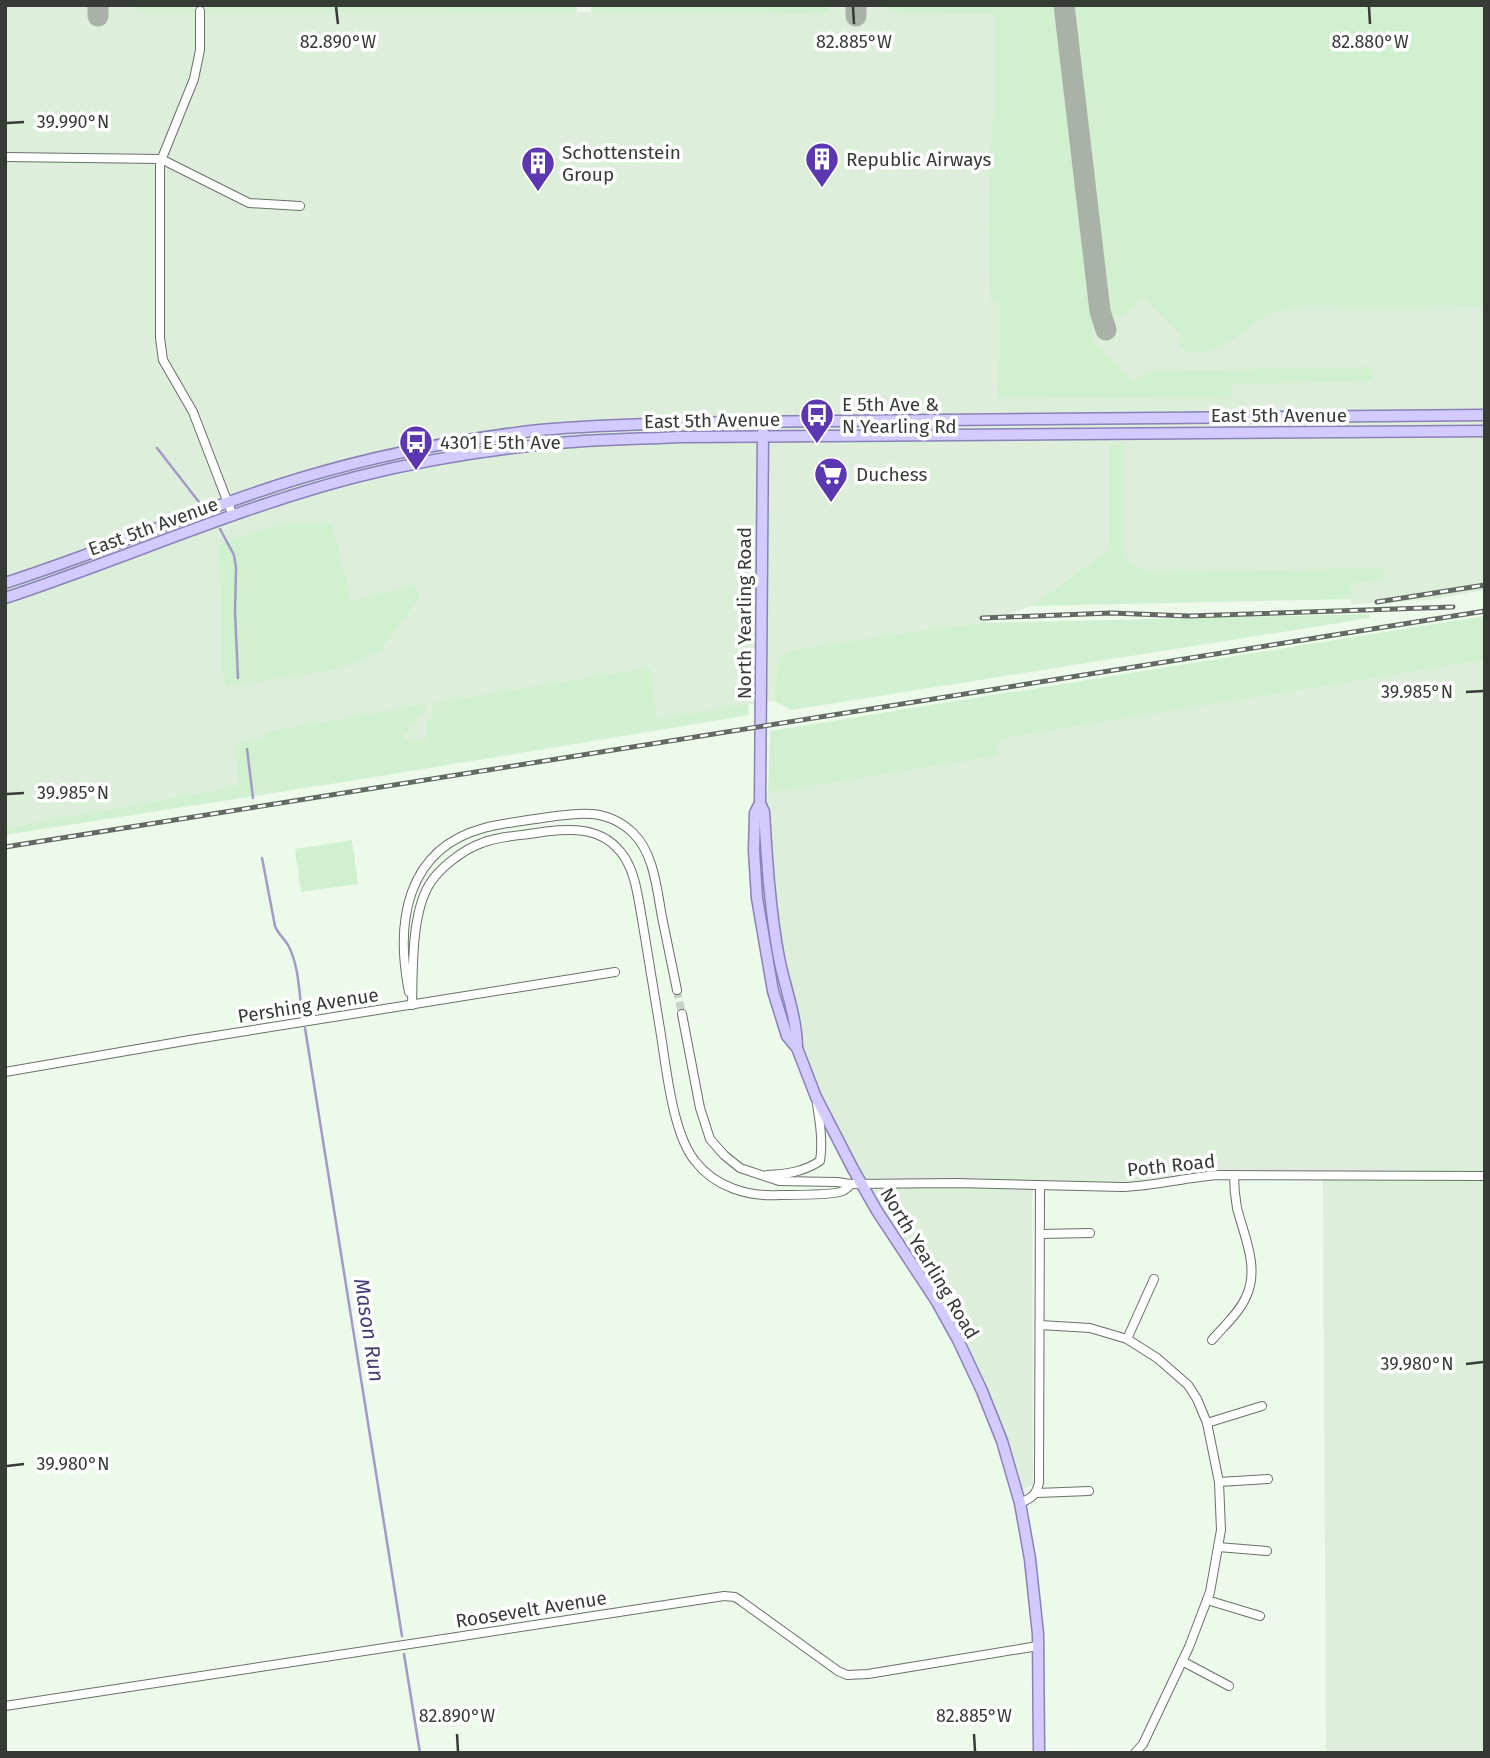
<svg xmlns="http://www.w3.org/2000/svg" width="1490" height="1758" font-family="'Fira Sans',sans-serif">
  <rect width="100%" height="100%" fill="#ecf9eb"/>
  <g fill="#ddeedb">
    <path d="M5 5H140V11L775 13V5H1485V590L1429 600 1351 604V584L1386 580 1384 569 1152 572 1132 565 1124 556V444H1111L1109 550 1031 606 984 623 938 628 791 650 778 659 774 701 657 719 651 667 432 703V721L427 722 426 741 405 740 404 734 266 732 268 738 239 786 5 828Z"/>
    <path d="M1485 660V1753H1326L1323 1174 1226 1173 1155 1183 1032 1186 1033 1485 1017 1491 969 1361 851 1167 804 1055 772 965 763 897 760 794 998 756V739Z"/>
  </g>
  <g fill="#d1f0cf">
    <path d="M577 5V13L139 11V9L127 6Z"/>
    <path d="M591 5H828L829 13 781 14 775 17V13H591Z"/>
    <path d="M884 5H1055L1094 343 1134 382 1143 374 1154 371 1371 367 1372 381 1232 384 1231 399 998 397 1001 303 991 302 989 228 992 117H994V14L898 13 896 11 884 8Z"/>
    <path d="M1073 5H1485V306C1440 307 1396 307 1351 307 1328 307 1299 304 1277 312 1254 319 1242 335 1223 346 1211 352 1187 357 1179 345L1181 336 1143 297 1121 317 1111 314Z"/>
    <path d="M1124 443V555L1132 565 1152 572 1384 568 1386 580 1351 584V599L1031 606 1109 550 1110 444Z"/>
    <path d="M286 523H332L350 597 356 600 414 586 420 597 380 651 342 668 226 687 222 670 221 588 218 547 225 541Z"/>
    <path d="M1369 614 1370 618 791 710 774 701 778 659 791 650 938 628 984 623Z"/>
    <path d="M1485 616V660L999 739 998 756 768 793 770 731Z"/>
    <path d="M651 667 657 719 748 704 749 715 363 779 5 835V828L239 786 236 743 267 738 266 732 426 704 424 712 419 716V722L409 723V733L404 734 405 740 426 741 427 721H432V703Z"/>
    <path d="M352 840 358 884 301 892 295 849Z"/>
  </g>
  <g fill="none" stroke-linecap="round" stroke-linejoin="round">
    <g stroke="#a19bc6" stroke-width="2.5">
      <path d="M157 448 199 502"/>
      <path d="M220 529 234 555 236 568 235 612 238 678"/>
      <path d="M247 749 253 798"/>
      <path d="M262 858 275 926C278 934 284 938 288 945 299 965 299 992 302 1014"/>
      <path d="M305 1028 402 1636"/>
      <path d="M404 1654 420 1753"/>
    </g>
    <g stroke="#a8b2a7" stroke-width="21">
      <path d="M856 5V16"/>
      <path d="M1064 5 1100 311 1106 330"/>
      <path d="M98 16V5"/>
    </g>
    <path stroke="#c8d3c7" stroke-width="8" stroke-dasharray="8 4" stroke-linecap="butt" d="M677 990 682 1014"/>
    <g stroke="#687267" stroke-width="10">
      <g id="minor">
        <path d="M200 11V50L194 79 160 163V338L163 360 193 412 233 516"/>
        <path d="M5 157 161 159 249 203 300 206"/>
        <path d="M409 992C395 922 406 849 484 828 503 823 523 821 542 818 576 813 606 807 633 833 654 853 657 890 662 917 667 941 672 966 677 990"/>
        <path d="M412 1005C413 971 411 915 429 885 439 868 464 849 482 843 496 837 514 836 529 834 564 829 602 822 625 858 636 876 638 898 642 919 648 955 654 992 660 1029 666 1065 672 1133 695 1161 715 1187 748 1197 780 1195 791 1195 836 1195 843 1191 846 1189 849 1187 851 1184"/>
        <path d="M682 1014 700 1108 710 1139 724 1155 740 1168 779 1181 837 1182 851 1184 955 1183 1123 1187C1155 1186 1187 1177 1219 1175L1485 1176"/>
        <path d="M5 1072 190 1040 615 972"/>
        <path d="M767 1175C787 1174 803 1172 820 1161 823 1142 820 1123 817 1104"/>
        <path d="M1040 1234 1090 1233"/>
        <path d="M1040 1325 1090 1328 1127 1339 1157 1358 1188 1385 1197 1399 1207 1423 1219 1482 1221 1530 1210 1592 1189 1647 1143 1744 1135 1753"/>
        <path d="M1127 1339 1154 1279"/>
        <path d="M1212 1340C1224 1326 1239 1313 1246 1297 1260 1268 1244 1236 1237 1208 1235 1197 1234 1186 1234 1175"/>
        <path d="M1207 1423 1262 1406"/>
        <path d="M1219 1482 1268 1479"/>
        <path d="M1037 1493 1089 1491"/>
        <path d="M1020 1503C1032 1498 1036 1495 1039 1483L1040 1186"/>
        <path d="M1218 1547 1267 1551"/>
        <path d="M1207 1600 1260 1616"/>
        <path d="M1182 1661 1229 1686"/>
        <path d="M5 1706 724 1596 735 1597 741 1601 838 1671 847 1675 868 1674 1038 1646"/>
      </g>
    </g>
    <g stroke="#8981b9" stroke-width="13">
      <g id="major">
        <path d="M763 432 760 803 764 812C767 861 770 910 779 958 785 988 797 1018 797 1048"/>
        <path d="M5 583C105 551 201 508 301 478 378 455 460 439 540 430 602 424 664 424 726 422L1485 415"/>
        <path d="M5 598C123 559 236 508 356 477 423 460 492 449 560 443 601 439 642 439 682 437L1485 431"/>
        <path d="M760 803 755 813 754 851 757 898 773 991 787 1036 797 1048 816 1097 853 1169 877 1211 937 1302 958 1340 982 1391 1002 1441 1020 1503 1030 1559 1038 1634 1039 1753"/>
      </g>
    </g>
    <use href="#minor" stroke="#fff" stroke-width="8"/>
    <use href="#major" stroke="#d3caff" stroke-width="10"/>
    <g stroke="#636a63" stroke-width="5">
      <g id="rail">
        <path d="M1377 602 1485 585"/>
        <path d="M982 618 1111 613 1189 616 1453 607"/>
        <path d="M5 847 1485 611"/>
      </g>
    </g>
    <use href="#rail" stroke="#fff" stroke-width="2.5" stroke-dasharray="8" stroke-linecap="butt"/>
  </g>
  <path fill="none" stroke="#363b36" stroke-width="2.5" d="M336 7 338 24M853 7 854 24M1369 7 1370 24M7 123 24 122M1466 692 1483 691M7 794 24 793M1466 1364 1483 1362M7 1466 24 1464M457 1734 458 1751M974 1734 975 1751"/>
  <defs>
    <g id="building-pin" transform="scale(1.75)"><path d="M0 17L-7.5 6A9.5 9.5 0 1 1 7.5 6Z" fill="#5b38b1" stroke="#fff"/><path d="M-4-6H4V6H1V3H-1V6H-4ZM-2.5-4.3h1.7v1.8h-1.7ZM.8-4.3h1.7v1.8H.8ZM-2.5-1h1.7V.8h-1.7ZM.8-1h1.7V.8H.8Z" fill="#fff"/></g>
    <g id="bus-pin" transform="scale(1.75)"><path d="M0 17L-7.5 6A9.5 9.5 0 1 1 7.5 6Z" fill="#5b38b1" stroke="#fff"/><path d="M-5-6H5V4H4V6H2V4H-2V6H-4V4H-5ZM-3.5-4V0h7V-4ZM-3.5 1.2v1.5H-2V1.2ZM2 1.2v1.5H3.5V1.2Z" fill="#fff"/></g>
    <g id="supermarket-pin" transform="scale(1.75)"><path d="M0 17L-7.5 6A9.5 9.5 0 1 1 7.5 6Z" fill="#5b38b1" stroke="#fff"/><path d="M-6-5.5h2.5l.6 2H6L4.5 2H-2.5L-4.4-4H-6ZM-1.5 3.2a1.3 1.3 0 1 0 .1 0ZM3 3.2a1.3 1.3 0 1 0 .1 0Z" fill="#fff"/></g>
  </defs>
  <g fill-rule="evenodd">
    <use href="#building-pin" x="822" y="159"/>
    <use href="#building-pin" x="538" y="163"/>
    <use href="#bus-pin" x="817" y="415"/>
    <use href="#bus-pin" x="416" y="442"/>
    <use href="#supermarket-pin" x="831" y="474"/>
  </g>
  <g text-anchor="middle" stroke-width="7" stroke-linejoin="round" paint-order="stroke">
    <g font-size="19" fill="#363b36" stroke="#fff" text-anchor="start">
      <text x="562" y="159">Schottenstein<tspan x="562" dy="22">Group</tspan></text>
      <text x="846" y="166">Republic Airways</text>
      <text x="842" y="411">E 5th Ave &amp;<tspan x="842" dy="22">N Yearling Rd</tspan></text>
      <text x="440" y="449">4301 E 5th Ave</text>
      <text x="856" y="481">Duchess</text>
    </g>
    <g font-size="19" fill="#363b36" stroke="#fff">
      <text x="1279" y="422">East 5th Avenue</text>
      <text transform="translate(712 420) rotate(-1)" y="7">East 5th Avenue</text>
      <text transform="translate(153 526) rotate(-20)" y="7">East 5th Avenue</text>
      <text transform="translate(744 613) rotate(-90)" y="7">North Yearling Road</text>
      <text transform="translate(308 1005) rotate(-9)" y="7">Pershing Avenue</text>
      <text transform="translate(1171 1165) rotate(-6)" y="7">Poth Road</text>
      <text transform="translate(930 1263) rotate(59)" y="7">North Yearling Road</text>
      <text transform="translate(531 1609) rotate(-9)" y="7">Roosevelt Avenue</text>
    </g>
    <g font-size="21" font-style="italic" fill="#473c74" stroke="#fff">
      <text transform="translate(369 1330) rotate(81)" y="7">Mason Run</text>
    </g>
  </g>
  <g font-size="18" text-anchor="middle" fill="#363b36" stroke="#fff" stroke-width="7" stroke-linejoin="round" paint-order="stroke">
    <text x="338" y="48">82.890°W</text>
    <text x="854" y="48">82.885°W</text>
    <text x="1370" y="48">82.880°W</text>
    <text x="73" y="128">39.990°N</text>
    <text x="1417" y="698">39.985°N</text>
    <text x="73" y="799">39.985°N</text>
    <text x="1417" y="1370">39.980°N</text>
    <text x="73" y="1470">39.980°N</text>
    <text x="457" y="1722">82.890°W</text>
    <text x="974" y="1722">82.885°W</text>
  </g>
  <rect width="1490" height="1758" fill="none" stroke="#363b36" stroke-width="14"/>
</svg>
